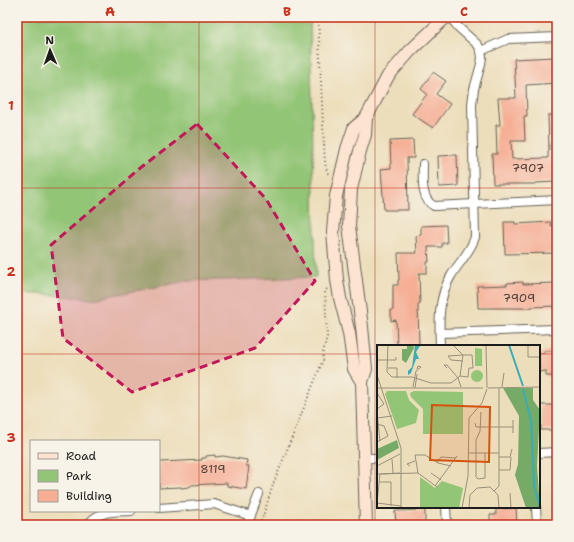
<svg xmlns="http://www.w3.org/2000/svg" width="574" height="542" font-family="'Shantell Sans',sans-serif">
  <rect width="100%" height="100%" fill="#f7f3e8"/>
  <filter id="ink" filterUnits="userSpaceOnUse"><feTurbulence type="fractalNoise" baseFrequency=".025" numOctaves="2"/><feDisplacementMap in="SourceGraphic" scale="8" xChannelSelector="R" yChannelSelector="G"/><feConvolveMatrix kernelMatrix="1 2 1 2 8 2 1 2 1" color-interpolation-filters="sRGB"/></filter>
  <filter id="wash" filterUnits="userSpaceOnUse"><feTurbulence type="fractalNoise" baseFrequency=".012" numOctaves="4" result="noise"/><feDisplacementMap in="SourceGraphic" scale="16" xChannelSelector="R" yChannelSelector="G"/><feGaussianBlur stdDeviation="0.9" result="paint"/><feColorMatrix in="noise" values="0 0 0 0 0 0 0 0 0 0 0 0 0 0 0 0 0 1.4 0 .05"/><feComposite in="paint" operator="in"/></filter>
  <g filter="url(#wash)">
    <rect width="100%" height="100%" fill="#eddebb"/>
    <path fill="#93c576" stroke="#587049" d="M17 17H310L316 277 187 281 92 299 43 294H17Z"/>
    <g id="blocks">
      <g fill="#f6af95">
        <path d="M554 57V60H557V83L526 85 527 116H524L525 141H511L512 159 548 158V152L549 151 548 115H557V182L535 183V184H493L492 154H497L496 125H500L498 98H516L514 59Z"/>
        <path d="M433 72 446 81 436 94 450 104 433 128 412 114 427 94 421 89Z"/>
        <path d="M413 140 414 158H407L408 210H384L381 169 391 168 390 141Z"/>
        <path d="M457 155 458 186 439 187 438 156Z"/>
        <path d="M504 222H515V224L551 222V226H557V253L505 254Z"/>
        <path d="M446 225 447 243H442V247H428L429 262H427V273H419L420 304H418L419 346H397L396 320 391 321V310H393V285H398V280H399L398 253H417L416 236 421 235V226Z"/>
        <path d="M523 282V284L557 283V306L531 307V308H478L477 286 507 285V283Z"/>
        <path d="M544 351H557V376H546V371L539 372V353H544Z"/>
        <path d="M540 405H557V430H541Z"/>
        <path d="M215 455V457L223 456 247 460 246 466H249L246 489 227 486V483L192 485 189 487 181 488V487L159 488V463L161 462 202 460V458H206V456Z"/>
        <path d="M516 508 517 525H490V515H496V509Z"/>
        <path d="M425 510V525H396L395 511Z"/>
      </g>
    </g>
  </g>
  <g filter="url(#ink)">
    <use href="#blocks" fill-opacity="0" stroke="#656054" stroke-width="1"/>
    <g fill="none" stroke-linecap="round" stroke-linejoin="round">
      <g stroke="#656054" stroke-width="10">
        <g id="minor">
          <path d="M481 51 508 39 557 37"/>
          <path d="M423 164C423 177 420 199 434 206L557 200"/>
          <path d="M440 333 557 329"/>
          <path d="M440 346C439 323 438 297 451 276 459 262 470 253 475 237L472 104 474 89 481 64 482 57 481 51 478 45 458 27 450 17"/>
          <path d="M539 453 557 452"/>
          <path d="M365 458H378"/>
          <path d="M446 507 447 525"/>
          <path d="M536 507 537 525"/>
          <path d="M159 508 214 504 251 516"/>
          <path d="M88 525C97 510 116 512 131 511"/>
          <path d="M247 525 259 494"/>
        </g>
      </g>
      <g stroke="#656054" stroke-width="14">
        <g id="secondary">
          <path d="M362 382 354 369 349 333 340 298 337 280 333 232 336 196 347 149 354 128 366 118"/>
          <path d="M366 525 362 382 366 369 362 327 349 226 351 189 360 151 365 135 366 118 388 76 410 51 446 17"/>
        </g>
      </g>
      <g stroke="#656054" stroke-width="2" stroke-dasharray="1 3" stroke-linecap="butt">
        <path d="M318 17 324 146C325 155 324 167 329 175"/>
        <path d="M260 525 273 485 323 360V352L327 337 325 291 327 289"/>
      </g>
      <use href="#minor" stroke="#fff" stroke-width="8"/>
      <use href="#secondary" stroke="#fde4d1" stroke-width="12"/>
    </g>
  </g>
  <path fill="#c2185b" fill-opacity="0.2" stroke="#c2185b" stroke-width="3" stroke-dasharray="8 5" stroke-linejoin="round" d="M197 124 266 199 315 281 255 348 132 392 63 338 51 245 139 169Z"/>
  <path fill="none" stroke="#c8321e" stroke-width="1" stroke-opacity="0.55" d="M199 17V525M375 17V525M17 188H557M17 354H378M539 354H557"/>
  <g text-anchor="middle" stroke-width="3" stroke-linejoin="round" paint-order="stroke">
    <g font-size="12" fill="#52413a">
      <text x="528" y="172">7907</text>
      <text x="519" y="302">7909</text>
      <text x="213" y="473">8119</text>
    </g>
  </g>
  <g transform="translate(377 345)">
    <rect width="163" height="163" fill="#eddebb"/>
    <path d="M98 3 105 4V21H98ZM94 31a6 6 0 1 1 12 0a6 6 0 1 1-12 0ZM10 46H29L32 55 42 65 39 78 20 84 8 49ZM37 46 86 47V89H46V64L34 52 33 48ZM43 132 58 143 65 136 86 143 82 163H43Z" fill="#93c576"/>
    <path d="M30 0H36L37 3 29 18 25 15V4H30ZM126 43H156V55L163 65 160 121 163 163H149L138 130 141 119 142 71ZM20 95 22 103 0 115V104Z" fill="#76aa67"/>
    <path d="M38 0 43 1 39 7 42 14H39L34 28 31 30V26L35 22Z" fill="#3bacb6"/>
    <path fill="none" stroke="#3bacb6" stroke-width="2" d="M132 0 146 41M146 44 154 75 157 141 163 163"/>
    <path fill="none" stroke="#99907b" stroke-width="1" d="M11 0 10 27 15 32H35L54 38H74L83 31 91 32 92 23H96L95 10H86L83 31M76 0 86 10 71 11 74 15 86 16M109 0 110 43M151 0V12H163M0 15H19V12M11 23H20V33M70 23 67 20H70L81 33 84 42M0 30 24 103V163M36 42 39 26 44 22 41 21 40 24M125 42 127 28M0 43H106M38 43 40 29M111 43 163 42M0 48 7 59 0 64M104 67 103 86 99 95V132L101 134 108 133V108M0 68 3 96M0 73 15 71M92 73 105 58 110 44M136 75V88M98 78 99 82H136M0 79 7 81 11 91 0 97M91 108H122M122 112H133L135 104M15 114 16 128M60 118 64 112 79 113M0 121 23 109M33 121 30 119 38 116M122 125H133L134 112M54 128 64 135M0 129 41 128M4 129 23 128M3 137H14V161M58 141 80 111M60 142 41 128 38 110H48L61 118 74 121M117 146 122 141V43M133 148 134 163M0 158 3 129M0 158 24 161M85 163 91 131 92 73M92 163 93 150 100 143 113 142 121 150 122 163"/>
    <path fill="#d4530e" fill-opacity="0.15" stroke="#d4530e" stroke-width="2" d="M55 60 113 62 112 117 53 115Z"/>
    <rect width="163" height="163" fill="none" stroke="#1c1c1c" stroke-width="2"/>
  </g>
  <rect width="574" height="542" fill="none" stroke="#f7f3e8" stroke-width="44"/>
  <rect x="30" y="440" width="130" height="72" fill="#f7f3e8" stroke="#9f9d96"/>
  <rect x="38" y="453" width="20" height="6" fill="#fde4d1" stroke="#9f9d96"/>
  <text x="66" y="460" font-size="12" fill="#1c1c1c">Road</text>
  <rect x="38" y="470" width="20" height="12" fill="#93c576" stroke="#9f9d96"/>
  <text x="66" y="480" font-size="12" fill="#1c1c1c">Park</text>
  <rect x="38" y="490" width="20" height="12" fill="#f6af95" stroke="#9f9d96"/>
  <text x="66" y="500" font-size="12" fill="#1c1c1c">Building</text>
  <g transform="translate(50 50) rotate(358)" stroke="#f7f3e8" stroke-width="3" paint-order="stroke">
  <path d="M0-3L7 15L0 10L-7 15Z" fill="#1c1c1c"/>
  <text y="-6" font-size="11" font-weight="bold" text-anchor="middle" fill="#1c1c1c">N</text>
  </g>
  <rect x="22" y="22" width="530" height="498" fill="none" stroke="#c8321e" stroke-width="1.5"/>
  <g font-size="13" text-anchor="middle" font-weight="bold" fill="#c8321e">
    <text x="110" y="16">A</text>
    <text x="287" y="16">B</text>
    <text x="464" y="16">C</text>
    <text x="11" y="110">1</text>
    <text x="11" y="276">2</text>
    <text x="11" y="442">3</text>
  </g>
</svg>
